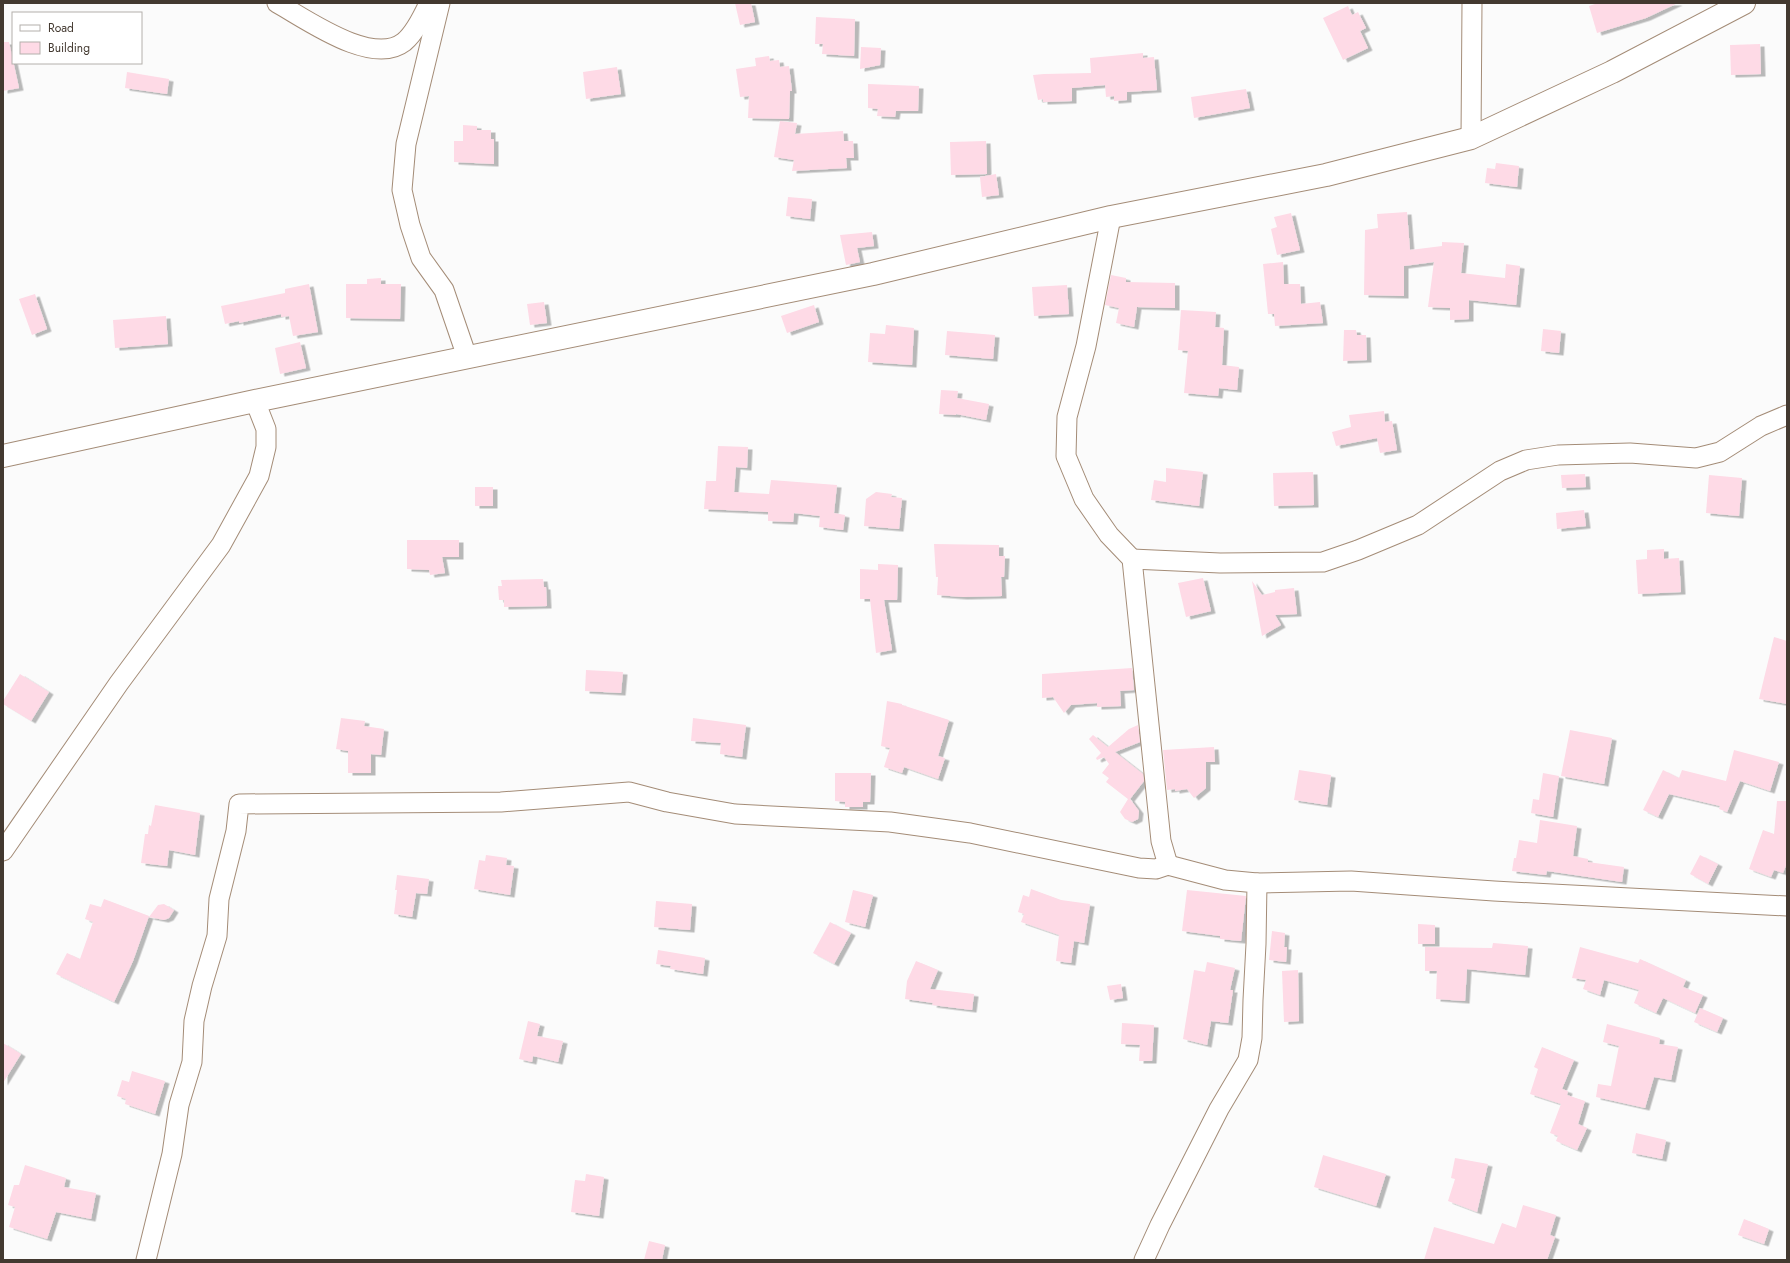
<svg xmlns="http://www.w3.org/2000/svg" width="1790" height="1263" font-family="Jost,sans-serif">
  <defs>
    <filter id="shadow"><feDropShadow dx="4.5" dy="2.5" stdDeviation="0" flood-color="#0004"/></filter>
  </defs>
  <rect width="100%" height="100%" fill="#fbfbfb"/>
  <g fill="#fedae6" filter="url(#shadow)">
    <path d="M735 3H751L755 22 740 25Z"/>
    <path d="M1598 3H1678L1646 18 1597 33 1589 6Z"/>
    <path d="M1348 6 1352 15 1358 12 1366 28 1360 31 1368 48 1343 60 1323 18Z"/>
    <path d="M816 17 855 19 854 56 822 54 823 44H815Z"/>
    <path d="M3 42H9L19 88 3 91Z"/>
    <path d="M1760 44 1761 74 1731 75 1730 45Z"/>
    <path d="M861 47 881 48 880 65 860 69Z"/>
    <path d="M1143 53V58L1154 57 1157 90 1127 92V100L1114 101V96L1106 97 1105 85 1072 88V101L1043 102V99L1038 100 1033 75 1044 74 1091 73 1090 58Z"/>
    <path d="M769 56 770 61 779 60 780 67 789 66 792 91H790L789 119 748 118 749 96 740 97 736 69 756 66 755 58Z"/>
    <path d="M617 67 621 94 586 99 583 72Z"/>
    <path d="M127 72 169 79 167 94 125 88Z"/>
    <path d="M868 84 919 86 918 111H896L895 117 877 116 878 109 868 108Z"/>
    <path d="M1246 89 1250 108 1194 118 1191 97Z"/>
    <path d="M780 121 797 123 795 134 843 131 844 141H853L854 158H846L847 168 792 171 794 160 774 157Z"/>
    <path d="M463 125 477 126V130H491V139H494V164L454 162V141H463Z"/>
    <path d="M986 141 987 174 951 175 950 142Z"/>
    <path d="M1496 163 1519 166 1517 187 1485 183 1487 168 1495 169Z"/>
    <path d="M996 174 999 195 982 197 980 177Z"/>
    <path d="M788 197 812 199 810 219 786 216Z"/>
    <path d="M1407 212 1410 250 1442 246V242L1464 243 1461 273 1505 278 1506 264 1520 266 1516 305 1469 300V319L1450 320V308L1428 307 1434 262 1404 266V296L1364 295 1365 230 1378 228 1377 214Z"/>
    <path d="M1291 213 1300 250 1277 255 1271 229 1277 227 1274 217Z"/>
    <path d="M872 232 874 246 857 248 860 262 846 265 840 235Z"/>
    <path d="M1283 262 1284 284H1300L1301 304 1320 302 1323 323 1275 326 1274 314H1268L1263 264Z"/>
    <path d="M1111 275 1126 278V282L1175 283V308L1137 307 1134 327 1116 323 1119 308 1105 305Z"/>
    <path d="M381 278V284H401L400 319 346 318V284H367V279Z"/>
    <path d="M309 284 318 332 293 336 289 316 281 317V314L239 323V321L225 324 221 306 285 293V289Z"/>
    <path d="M1067 285 1069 314 1034 316 1032 287Z"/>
    <path d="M35 294 47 329 32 335 19 299Z"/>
    <path d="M544 302 547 323 530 325 527 304Z"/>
    <path d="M814 305 819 322 787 333 781 316Z"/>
    <path d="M1181 310 1216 312 1215 327 1224 328 1222 365 1239 367 1237 390 1219 388 1218 396 1184 393 1188 351 1178 350Z"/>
    <path d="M166 316 168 344 115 348 113 320Z"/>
    <path d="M886 325 914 328 912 365 868 362 870 333 885 334Z"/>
    <path d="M1543 329 1561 331 1559 353 1541 351Z"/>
    <path d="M1344 330H1356L1357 335H1366L1367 360 1343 361Z"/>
    <path d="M947 331 995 335 993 359 945 355Z"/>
    <path d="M300 342 306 368 280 374 275 348Z"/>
    <path d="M941 390 958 391 957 398 989 404 986 420 956 414V415L939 414Z"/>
    <path d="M1384 411 1385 422 1392 421 1397 450 1380 453 1377 438 1336 446 1332 432 1351 427 1349 415Z"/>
    <path d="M718 446 748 447 747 468 736 467 734 492 769 494 771 480 837 485 834 513 845 515 843 530 819 527 820 516 794 513 793 522 768 521V512L704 509 706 481H716Z"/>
    <path d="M1166 468 1203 472 1199 506 1151 500 1154 480 1166 482Z"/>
    <path d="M1313 472 1314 505 1274 506 1273 473Z"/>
    <path d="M1585 474 1586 487 1562 488 1561 475Z"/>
    <path d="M1709 475 1742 478 1739 516 1706 513Z"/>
    <rect x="475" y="487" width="18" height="19"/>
    <path d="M876 492 892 494 891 497 902 498 899 529 864 526 866 499Z"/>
    <path d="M1584 510 1586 526 1557 529 1556 513Z"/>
    <path d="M407 540H459V557H442L445 573 430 575 429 570 407 569Z"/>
    <path d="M934 544 999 545V556H1005L1004 577H1001L1002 596 963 597 937 595 938 577H936Z"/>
    <path d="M1664 549V559L1679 558 1681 592 1638 594 1636 560 1647 559V550Z"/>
    <path d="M878 564 898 565 897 600H884L892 650 876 653 870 599H860V569L878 570Z"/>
    <path d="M1203 578 1211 611 1186 617 1178 583Z"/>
    <path d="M543 579 544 587H546L547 606 504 607V600H499L498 586H502L501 580Z"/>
    <path d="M1252 581 1262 595 1275 592V590L1294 588 1297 614 1275 615 1281 625 1262 636Z"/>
    <path d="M1774 637 1787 641V704L1759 699Z"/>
    <path d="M1132 668 1134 690 1120 691 1121 706 1097 707V703L1071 705 1064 713 1053 697 1042 698V674Z"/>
    <path d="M586 670 623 672 621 693 585 691Z"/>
    <path d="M20 674 49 692 31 721 3 704V701Z"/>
    <path d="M887 701 902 704V705L949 720 938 756 945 758 938 779 904 767 902 773 884 767 890 748 881 746Z"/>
    <path d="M341 718 365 721 364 726 384 729 381 755 371 754V773H348V751L336 749Z"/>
    <path d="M693 718 746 725 742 757 720 754 721 743 691 741Z"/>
    <path d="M1138 725 1140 742 1115 752 1143 774 1144 781 1130 799 1139 811 1138 819 1132 822 1125 819 1120 812 1128 799 1106 782 1109 778 1102 773 1109 764 1104 757 1097 760 1096 758 1101 753 1089 739 1093 735 1108 747 1129 729Z"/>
    <path d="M1570 730 1612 738 1604 784 1561 776Z"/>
    <path d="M1214 747 1215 762H1206V788L1194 798 1187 789 1175 791V789L1167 790 1163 750Z"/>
    <path d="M1734 750 1779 762 1770 791 1740 781 1727 812 1719 809 1720 806 1669 794 1658 817 1643 810 1663 770 1679 778 1682 770 1726 781Z"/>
    <path d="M1299 770 1331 775 1327 805 1294 800Z"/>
    <path d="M835 773H871L870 802H863V807H845V802L835 801Z"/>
    <path d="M1543 773 1559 776 1553 817 1531 813 1533 799 1539 800Z"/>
    <path d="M1777 801H1787V863L1783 873 1774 870 1771 877 1749 869 1763 830 1774 834Z"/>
    <path d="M155 805 200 813 195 855 169 850 167 866 141 863 145 834H148L149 825 151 826Z"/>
    <path d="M1540 820 1577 826 1573 856 1588 859V862L1624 867 1622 882 1547 871 1546 875 1512 871 1514 858H1516L1519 840 1537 843Z"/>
    <path d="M486 855 507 858 506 865 514 866 510 895 474 889 479 860 485 861Z"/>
    <path d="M1700 855 1718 864 1708 884 1690 874Z"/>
    <path d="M397 875 429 879 427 894 416 893 412 917 394 914 397 890H395Z"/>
    <path d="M1031 889 1061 900 1090 904 1084 943 1074 941 1071 963 1056 961 1059 935 1021 922 1024 914 1018 912 1023 895 1029 897Z"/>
    <path d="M853 890 873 895 865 927 845 922Z"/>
    <path d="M1187 890 1246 896 1241 941 1220 939V936L1182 931Z"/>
    <path d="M104 899 149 916 133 961 114 1002 56 974 67 953 80 959 93 922 85 919 90 904 101 907Z"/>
    <path d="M656 901 692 904 690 930 654 927Z"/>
    <path d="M164 904 174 910 169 918 164 920 149 917 158 905Z"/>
    <path d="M830 922 851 933 834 964 813 953Z"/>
    <path d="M1418 924 1435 925V944H1418Z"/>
    <path d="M1272 931 1285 933 1284 947H1287L1286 962 1269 960Z"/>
    <path d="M1493 943 1528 946 1525 975 1467 969 1465 1001 1436 999 1437 971H1425V947L1492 948Z"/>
    <path d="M1580 947 1638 963 1640 959 1686 980 1683 987 1703 995 1695 1013 1663 998 1656 1013 1634 1003 1639 990 1604 980 1600 995 1583 989 1586 980 1572 978Z"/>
    <path d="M658 950 705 958 703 974 670 969 671 966 656 964Z"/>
    <path d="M916 961 938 970 930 989 974 994 972 1010 932 1005 933 1003 905 999 907 981Z"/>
    <path d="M1207 962 1235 968 1230 990H1233L1228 1023 1211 1021 1207 1045 1183 1039 1194 970 1205 972Z"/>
    <path d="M1298 970 1299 1021 1284 1022 1282 971Z"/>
    <path d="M1121 984 1123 998 1110 1000 1107 986Z"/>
    <path d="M1700 1008 1723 1018 1717 1032 1694 1022Z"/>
    <path d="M528 1021 540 1024 537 1036 563 1041 558 1062 533 1056 532 1062 519 1059Z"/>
    <path d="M1122 1023 1154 1025 1152 1061H1139L1140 1045 1121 1044Z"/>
    <path d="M1607 1024 1660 1038 1659 1044 1678 1047 1671 1080 1654 1077 1645 1108 1596 1097 1598 1084 1611 1086 1619 1046 1603 1042Z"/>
    <path d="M3 1043 21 1054 3 1083Z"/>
    <path d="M1542 1047 1574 1060 1562 1089 1568 1091 1567 1095 1585 1101 1578 1124 1587 1128 1577 1150 1556 1141 1558 1136 1550 1133 1561 1104 1530 1094 1538 1069 1534 1067Z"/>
    <path d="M132 1071 165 1081 155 1114 125 1104 126 1099 117 1096 122 1080 129 1082Z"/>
    <path d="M1636 1133 1666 1140 1662 1159 1632 1153Z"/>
    <path d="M1323 1155 1386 1174 1376 1206 1314 1187Z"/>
    <path d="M1455 1158 1488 1164 1477 1212 1448 1201 1455 1179 1451 1178Z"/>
    <path d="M25 1165 66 1178 64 1187 96 1193 91 1219 56 1212 47 1239 9 1227 15 1207 8 1205 14 1185H19Z"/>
    <path d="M586 1174 604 1177 599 1216 571 1212 575 1180 585 1181Z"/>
    <path d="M1523 1205 1556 1215 1550 1235 1555 1237 1547 1260H1424L1434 1227 1494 1244 1502 1223 1516 1228Z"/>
    <path d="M1744 1219 1769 1229 1764 1244 1738 1235Z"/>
    <path d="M649 1241 665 1245 662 1260H644Z"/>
  </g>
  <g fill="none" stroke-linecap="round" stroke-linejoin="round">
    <g stroke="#a48c77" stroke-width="21">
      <g id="street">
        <path d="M277 3C306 19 372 67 404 42 415 33 423 16 429 3"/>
        <path d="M440 3 406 144 402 190 410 225 421 258 444 290 467 357"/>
        <path d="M1471 138 1472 3"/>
        <path d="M1111 217 1086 346 1067 417 1066 456 1084 499 1109 535 1132 559 1161 841 1168 865"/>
        <path d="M1132 559 1220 563 1323 562 1358 550 1418 525 1500 471 1526 460 1558 455 1630 453 1696 458 1720 452 1761 426 1787 415"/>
        <path d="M3 851 119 683 221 545 259 476 266 447V429L255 401"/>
        <path d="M1257 883 1351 881 1494 891 1787 906"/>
        <path d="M146 1260 172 1154 179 1105 192 1062 194 1021 202 986 217 936 219 899 236 831 239 804 501 802 629 792 667 802 735 814 890 822 970 833 1139 868 1156 869 1168 865 1225 880 1257 883 1256 944 1253 1000 1252 1038 1248 1060 1219 1109 1160 1225 1144 1260"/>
      </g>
    </g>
    <g stroke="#a48c77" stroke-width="24">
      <path id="secondary" d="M3 456 255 401 873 274 1111 217 1326 175 1471 138 1612 72 1744 3"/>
    </g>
    <use href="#street" stroke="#fff" stroke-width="19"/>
    <use href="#secondary" stroke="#fff" stroke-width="22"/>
  </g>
  <rect width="1790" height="1263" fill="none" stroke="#433930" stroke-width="8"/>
  <rect x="12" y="12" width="130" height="52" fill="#ffffff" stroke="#b4b0ac"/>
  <rect x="20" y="25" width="20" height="6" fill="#ffffff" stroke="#b4b0ac"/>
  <text x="48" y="32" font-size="12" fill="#433930">Road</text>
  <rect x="20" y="42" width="20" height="12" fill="#fedae6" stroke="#b4b0ac"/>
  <text x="48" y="52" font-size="12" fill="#433930">Building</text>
</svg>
